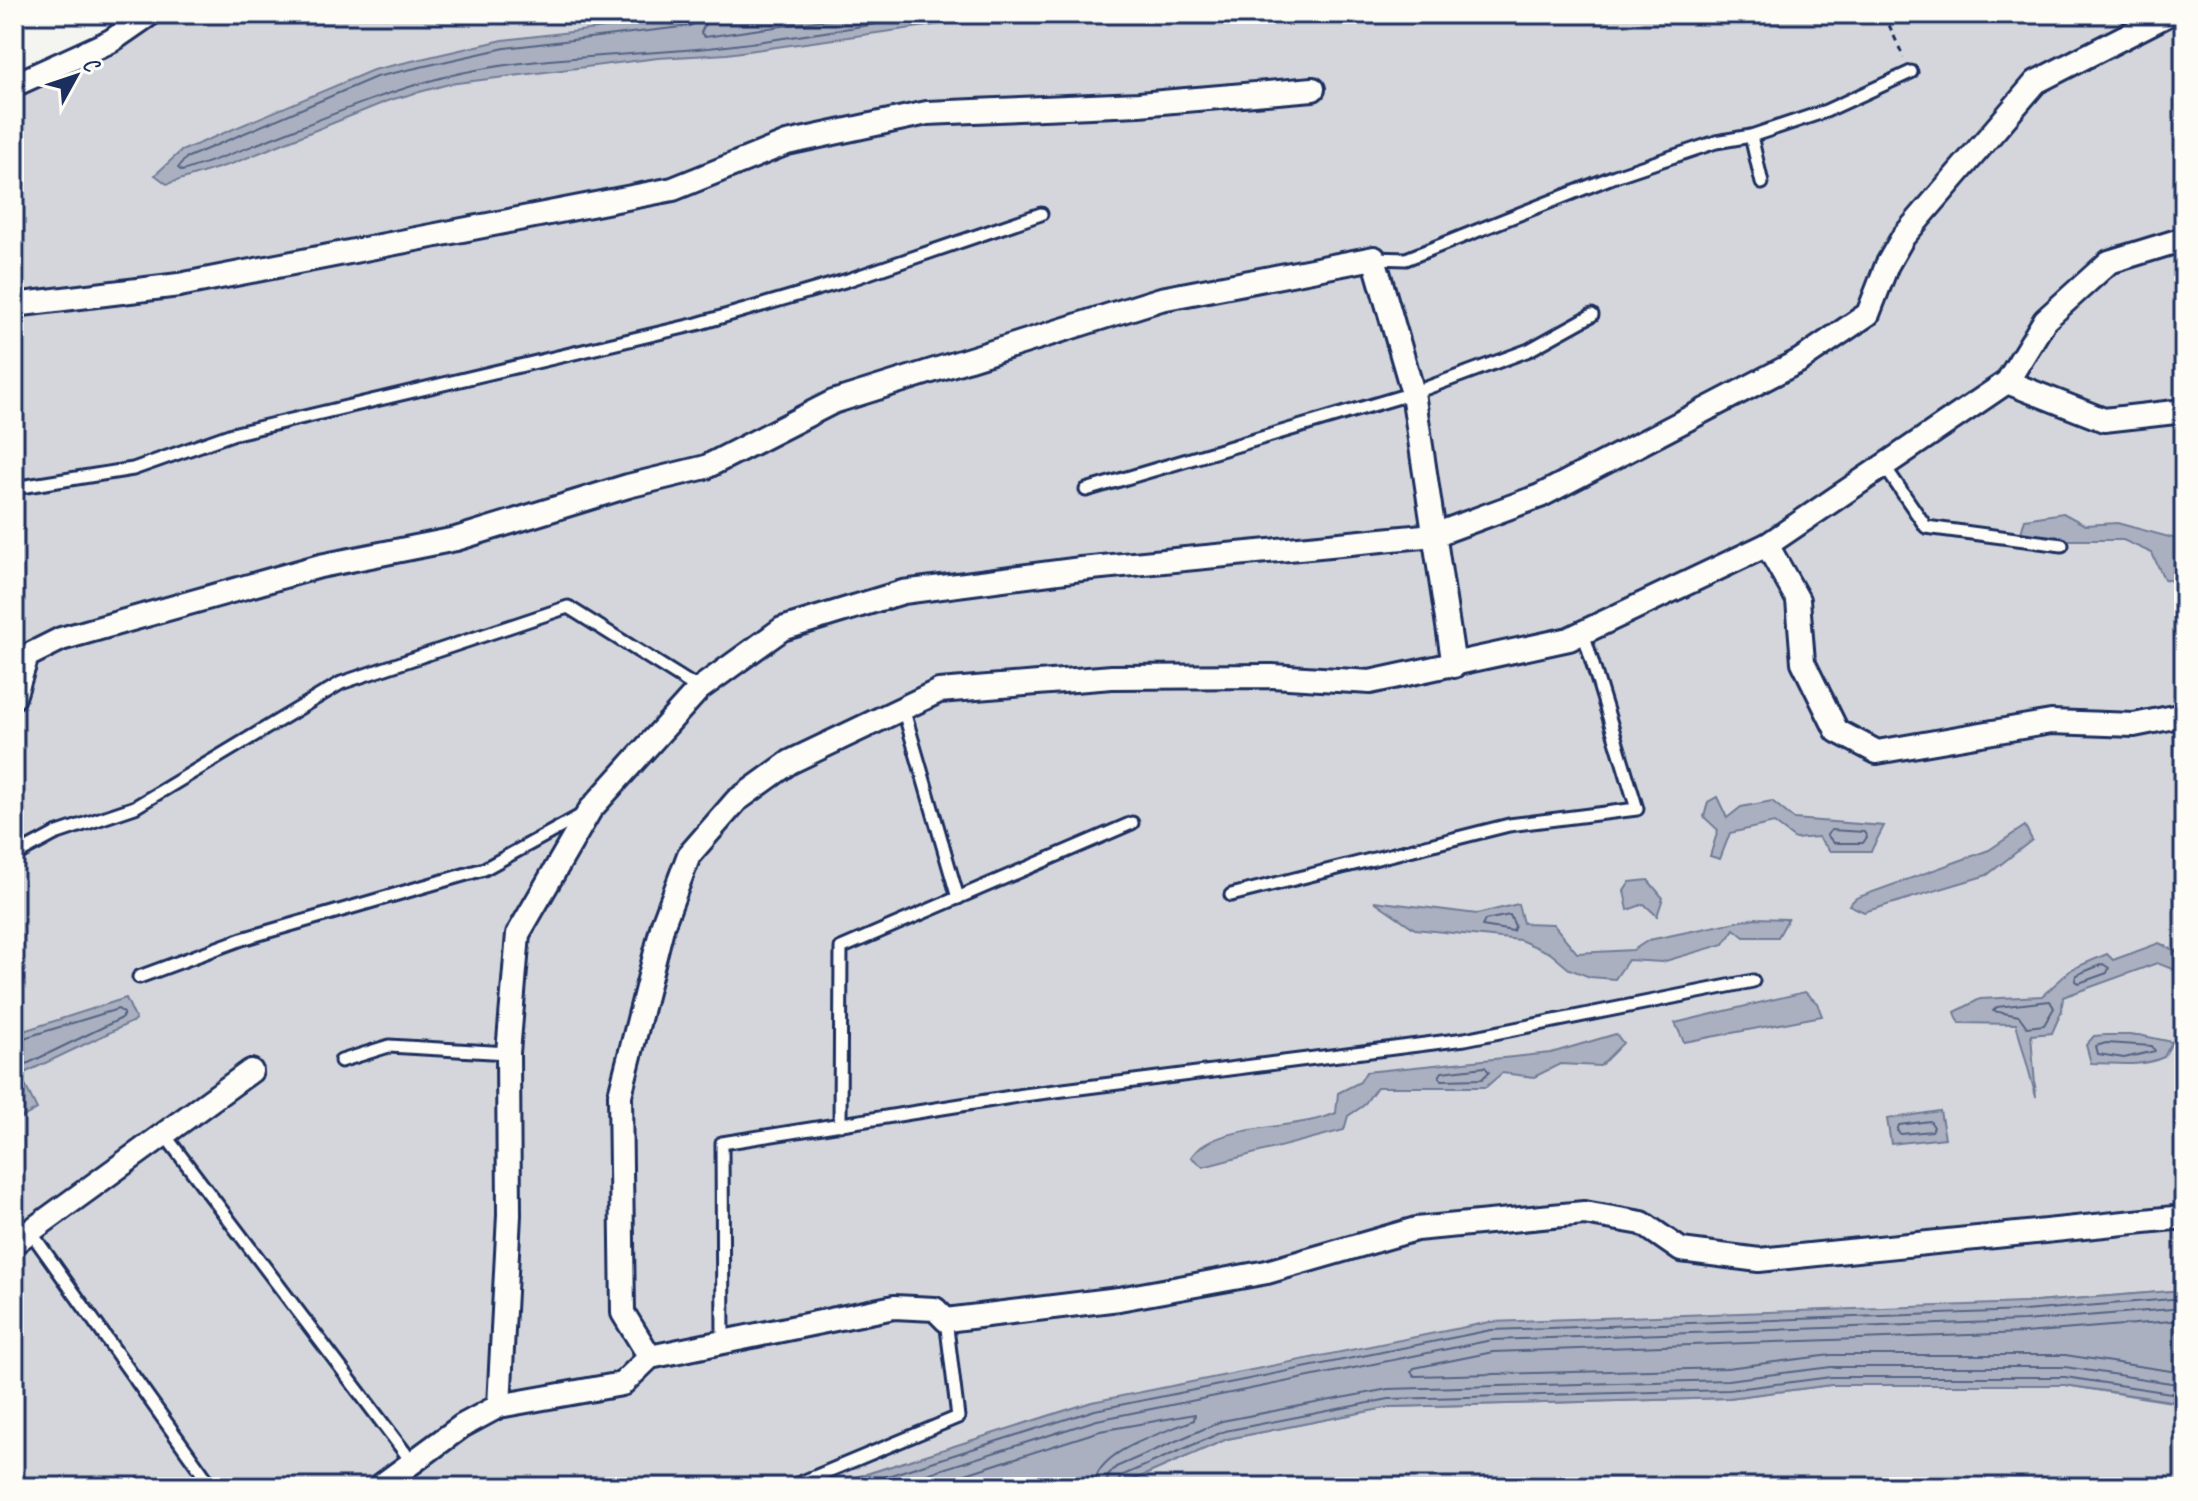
<svg xmlns="http://www.w3.org/2000/svg" width="2198" height="1501" font-family="Caveat,sans-serif">
  <rect width="100%" height="100%" fill="#f4f4f1"/>
  <filter id="ink" filterUnits="userSpaceOnUse"><feTurbulence type="fractalNoise" baseFrequency=".0125" numOctaves="2"/><feDisplacementMap in="SourceGraphic" scale="16" xChannelSelector="R" yChannelSelector="G"/><feConvolveMatrix kernelMatrix="1 2 1 2 8 2 1 2 1" color-interpolation-filters="sRGB"/></filter>
  <g filter="url(#ink)">
    <g fill="#d4d6db" stroke="#78829c" stroke-width="2">
      <path d="M170 14H2184V1290L2024 1303 1092 1402 826 1487H14V97L120 50Z"/>
      <path d="M1831 1385H2065L2184 1404V1487H1117L1227 1439 1390 1407 1729 1398Z"/>
    </g>
    <g fill="#aab0bf" stroke="#717c98" stroke-width="2">
      <path d="M724 14H1013L727 54 658 58 449 84 390 100 234 163 167 184 155 175 181 151 373 70 503 40Z"/>
      <path d="M2063 513 2085 525 2117 523 2184 541V584L2164 579 2152 553 2123 540H2058L2021 533 2025 519Z"/>
      <path d="M1717 797 1727 818 1741 807 1772 801 1794 819 1884 826 1871 851H1830L1818 837 1795 839 1774 823 1730 833 1720 859 1710 856 1718 830 1704 817 1708 802Z"/>
      <path d="M2025 826 2032 840 1987 875 1864 912 1849 905 1856 898 1989 850Z"/>
      <path d="M1648 880 1663 898 1657 916 1644 904 1628 910 1624 891 1630 882Z"/>
      <path d="M1374 901 1477 914 1518 904 1523 923 1553 924 1577 953 1633 950 1649 940 1755 918 1788 919 1778 937H1744L1734 929 1724 944 1662 962 1628 960 1615 979 1590 977 1569 969 1550 953 1520 940 1415 929Z"/>
      <path d="M2159 943 2182 954 2184 1006 2175 970 2157 963 2063 997 2062 1010 2052 1033 2031 1035 2036 1097 2016 1024 1959 1023 1955 1012 1980 999 2042 996 2072 969 2107 954 2113 960Z"/>
      <path d="M1805 992 1817 1003 1822 1016 1684 1042 1675 1023Z"/>
      <path d="M126 998 136 1020 20 1075 37 1109 14 1122V1034Z"/>
      <path d="M1616 1034 1623 1043 1600 1066 1560 1064 1534 1077 1502 1073 1486 1087H1377L1363 1106 1348 1116 1344 1130 1203 1167 1191 1157C1216 1122 1296 1131 1336 1113L1338 1093 1360 1082 1366 1072 1551 1053Z"/>
      <path d="M2106 1035H2139L2172 1042 2164 1057C2139 1068 2117 1063 2091 1063L2086 1045 2094 1036Z"/>
      <path d="M1940 1111 1945 1138 1891 1144 1887 1119Z"/>
      <path d="M2184 1290V1403L2065 1385H1831L1729 1398 1390 1407 1227 1439 1117 1487H826L1092 1402 1490 1322 2024 1303Z"/>
    </g>
    <g fill="none" stroke-linecap="round" stroke-linejoin="round">
      <g stroke="#546385" stroke-width="2">
        <path d="M698 14 697 22 690 26 505 48 376 77 186 158 178 168 182 171C271 143 354 100 444 77 536 54 633 57 726 46 800 37 874 23 948 14"/>
        <path d="M709 14 701 33 705 37 867 14"/>
        <path d="M1831 830 1864 832 1867 837 1863 843H1834L1827 835Z"/>
        <path d="M1510 915 1515 926 1513 931 1482 926 1485 920Z"/>
        <path d="M2103 964 2109 968 2107 973 2079 983 2075 981 2076 975Z"/>
        <path d="M2050 1001 2054 1008 2044 1025 2027 1027 2019 1016 1993 1011 1997 1007Z"/>
        <path d="M14 1041 118 1009 124 1013 122 1018 14 1070"/>
        <path d="M2106 1043 2152 1046 2155 1051 2124 1058 2098 1054 2096 1046Z"/>
        <path d="M1485 1067 1489 1072 1482 1079 1442 1080 1439 1077 1442 1072Z"/>
        <path d="M1930 1121 1934 1127 1932 1131 1901 1134 1897 1131 1899 1125Z"/>
        <path d="M2184 1320 2025 1333 1493 1352 1414 1368 1411 1372 1415 1376 1727 1368 1831 1355H2065L2184 1373"/>
        <path d="M853 1487 1095 1410 1491 1330 2024 1311 2184 1298"/>
        <path d="M886 1487 1097 1420 1492 1340 2024 1321 2184 1308"/>
        <path d="M925 1487 1100 1431 1195 1414 1194 1420C1164 1433 1095 1450 1094 1487"/>
        <path d="M1106 1487 1108 1476 1116 1467 1222 1421 1388 1389 1728 1380 1831 1367H2065L2184 1385"/>
        <path d="M1116 1487 1121 1476 1225 1431 1389 1399 1729 1390 1831 1377H2065L2184 1395"/>
      </g>
      <g stroke="#1b2f5e" stroke-width="17">
        <g id="service">
          <path d="M1751 136 1762 183"/>
          <path d="M1374 258 1406 259 1615 176 1716 142 1751 136 1826 111 1911 72"/>
          <path d="M1883 464 1926 527 2062 545"/>
          <path d="M14 488 133 469 232 434 697 324 848 280 1041 214"/>
          <path d="M1086 490 1413 393 1529 350 1592 315"/>
          <path d="M903 708 958 898"/>
          <path d="M14 856 55 834 135 807 341 683 568 607 699 689"/>
          <path d="M1231 895 1509 825 1637 809 1583 632"/>
          <path d="M139 977 242 939 484 869 582 815"/>
          <path d="M341 1061 389 1046 508 1053"/>
          <path d="M840 1125 841 948 1132 823"/>
          <path d="M164 1134 412 1462"/>
          <path d="M30 1231 212 1487"/>
          <path d="M723 1341 722 1143 1024 1095 1465 1039 1753 981"/>
          <path d="M790 1487 958 1417 946 1320"/>
        </g>
      </g>
      <g stroke="#1b2f5e" stroke-width="28">
        <g id="minor">
          <path d="M14 85 111 41 150 14"/>
          <path d="M14 305 179 285 673 189 787 143 927 113 1139 104 1313 89"/>
          <path d="M2007 382 2045 320 2109 262 2184 239"/>
          <path d="M1767 545 1798 600 1803 662 1837 731 1877 752 2051 722 2134 725 2184 715"/>
          <path d="M14 697 27 656 61 639 320 566 456 539 628 486 706 467 833 402 1161 299 1374 258 1413 393 1454 666"/>
          <path d="M14 1243 251 1071"/>
          <path d="M650 1357 623 1313 620 1095 663 924 689 855 736 801 790 762 939 691 1112 677 1272 676 1370 682 1569 639 1767 545 2007 382 2104 420 2184 411"/>
          <path d="M499 1406 509 1215 508 1053 518 934 590 810 699 689 782 629 903 592 1081 569 1434 535 1540 496 1799 361 1868 314 1887 265 1903 237 2036 82 2169 14"/>
          <path d="M379 1487 462 1426 499 1406 622 1384 650 1357 894 1307 935 1309 946 1320 1119 1299 1267 1272 1416 1229 1584 1213 1642 1223 1681 1250 1759 1260 2184 1217"/>
        </g>
      </g>
      <path stroke="#1b2f5e" stroke-width="3" stroke-dasharray="6 6" stroke-linecap="butt" d="M1884 14 1904 58"/>
      <use href="#service" stroke="#fdfcf7" stroke-width="11"/>
      <use href="#minor" stroke="#fdfcf7" stroke-width="22"/>
    </g>
  </g>
  <rect width="2198" height="1501" fill="none" stroke="#fdfcf7" stroke-width="48"/>
  <rect x="24" y="24" width="2150" height="1453" fill="none" stroke="#1b2f5e" stroke-width="3" filter="url(#ink)"/>
  <g transform="translate(76 76) rotate(50)" stroke="#fdfcf7" stroke-width="6" paint-order="stroke">
  <path d="M0-6L14 30L0 20L-14 30Z" fill="#1b2f5e"/>
  <text y="-12" font-size="22" font-weight="bold" text-anchor="middle" fill="#1b2f5e">С</text>
  </g>
</svg>
